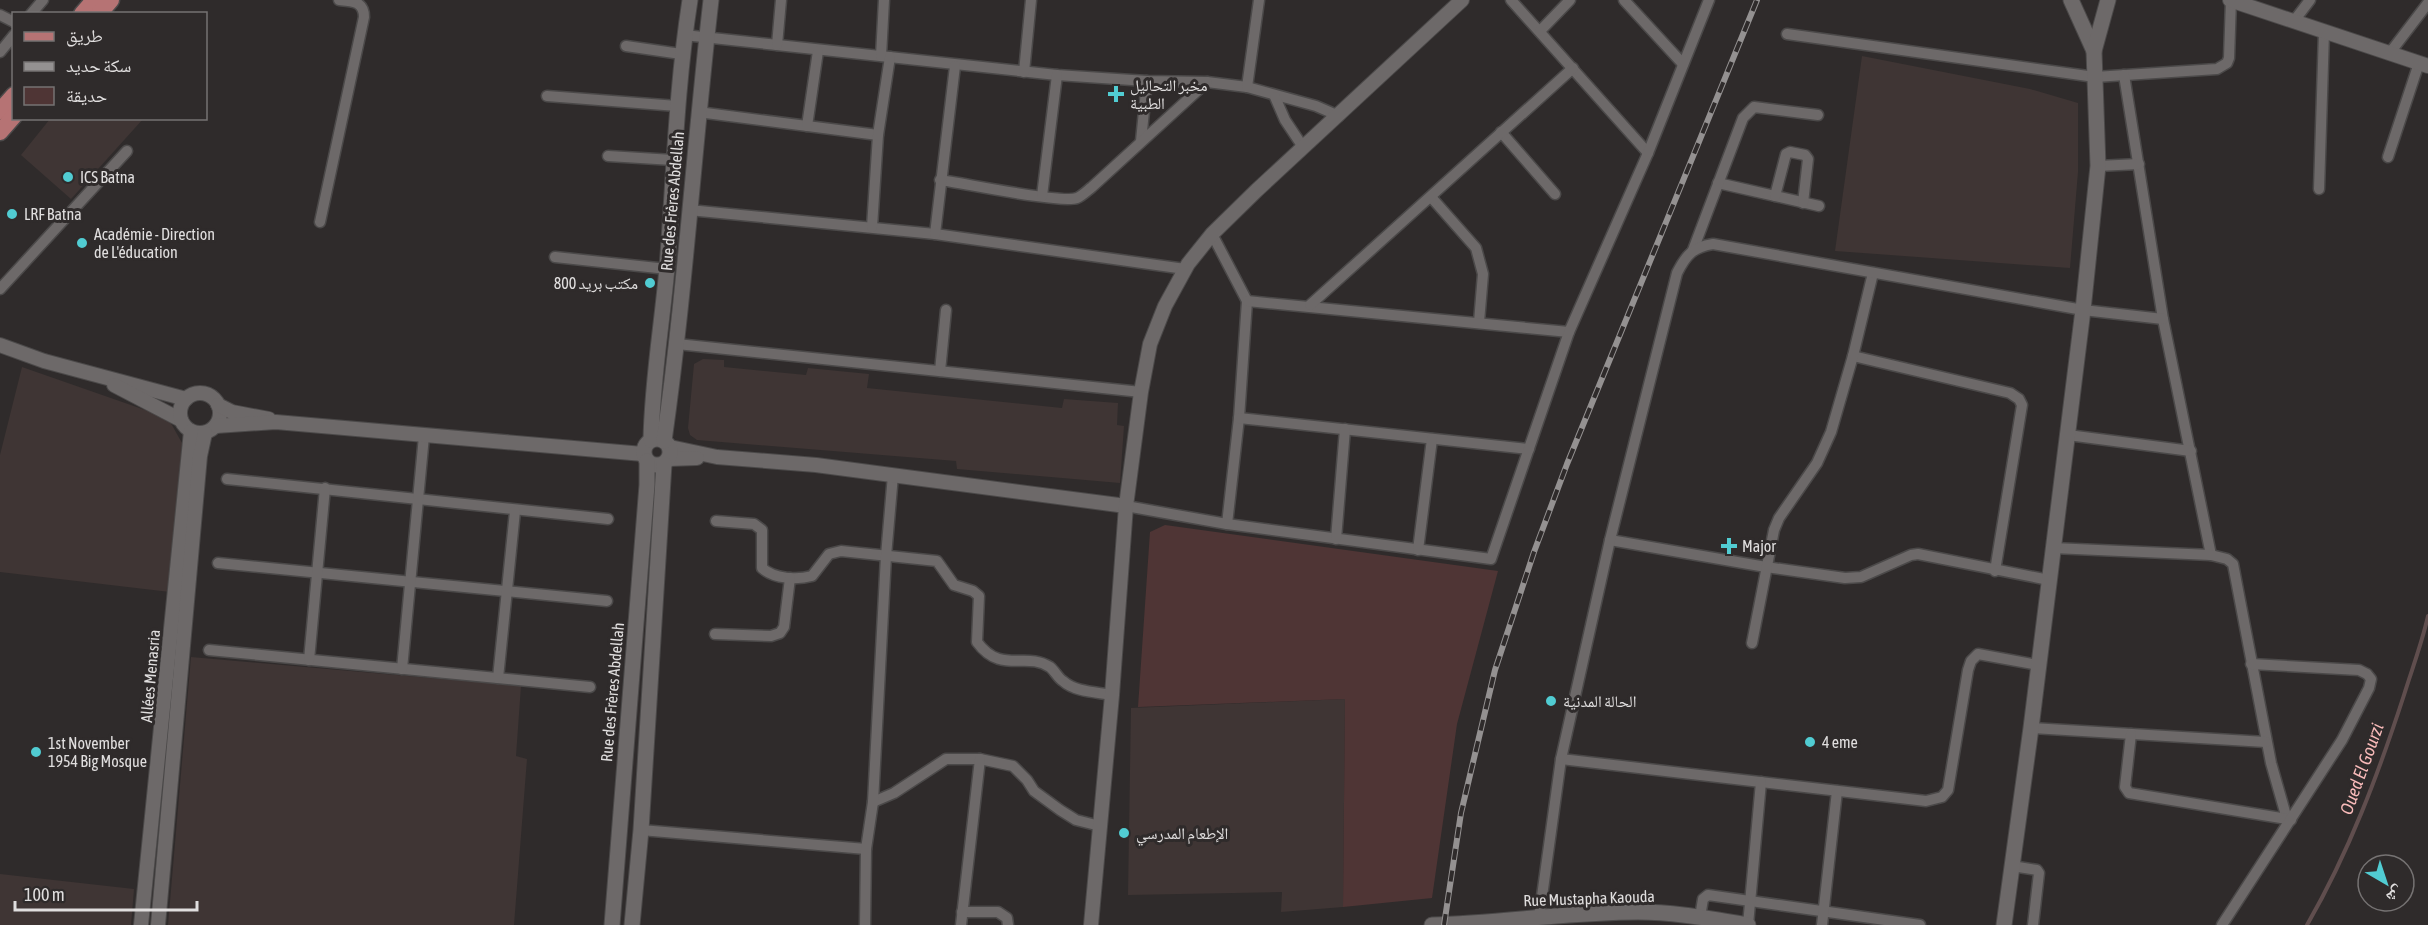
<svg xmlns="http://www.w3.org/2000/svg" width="2428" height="925" font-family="'Asap Condensed','Noto Naskh Arabic',sans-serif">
  <rect width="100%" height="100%" fill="#2f2b2b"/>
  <g fill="#3f3534">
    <path d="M1862 56 2030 89 2078 103V172L2070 268 1835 251Z"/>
    <path d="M50 119V118L143 119 71 199 21 155Z"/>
    <path d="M703 359 724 360V367L806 375 808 368 869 374 867 388 1062 408 1064 399 1118 403 1117 425 1124 426 1120 483 957 469 956 461 697 440 690 435 688 428 694 364Z"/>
    <path d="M22 367 168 418 182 443 170 592 0 572V455Z"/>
    <path d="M191 657 521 686 516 756 527 759 514 925H168Z"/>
    <path d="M1345 699 1343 907 1281 912 1282 892 1128 895 1131 708Z"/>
    <path d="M0 874 134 889 131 925H0Z"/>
  </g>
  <path fill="#4f3535" d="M1165 525 1498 571 1457 724 1432 898 1343 907 1345 699 1138 707 1150 532Z"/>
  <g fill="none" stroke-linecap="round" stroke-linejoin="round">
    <path stroke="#604e4e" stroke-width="4" d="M2307 925C2349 852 2378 775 2404 695 2412 669 2422 643 2428 616"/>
    <g stroke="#4b4949" stroke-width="13">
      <g id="minor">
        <path d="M1511 0 1648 153"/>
        <path d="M1624 0 1683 64"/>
        <path d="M31 14 43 0"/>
        <path d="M0 15 14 22"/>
        <path d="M2294 21 2310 0"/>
        <path d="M1540 31 1570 0"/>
        <path d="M1787 34 2095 77 2217 69 2227 63 2229 58 2231 0"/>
        <path d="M684 35 1057 75 1147 81 1207 82 1247 87 1316 106 1339 116"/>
        <path d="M777 45 781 0"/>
        <path d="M626 46 681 54"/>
        <path d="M0 52 14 35"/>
        <path d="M2389 54 2428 3"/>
        <path d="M881 56 884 0"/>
        <path d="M1024 72 1031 0"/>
        <path d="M2124 75 2163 319 2211 555"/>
        <path d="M1247 87 1259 0"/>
        <path d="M547 96 677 106"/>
        <path d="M1275 97 1285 120 1303 147"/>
        <path d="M698 112 878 135"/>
        <path d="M807 126 818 51"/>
        <path d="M1501 132 1555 194"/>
        <path d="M1141 141 1147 81"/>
        <path d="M608 156 673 160"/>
        <path d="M2388 157 2419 63"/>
        <path d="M2098 166 2139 164"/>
        <path d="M940 180C963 183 1062 204 1077 198 1082 196 1088 190 1092 187L1207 82"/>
        <path d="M1718 183 1819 206"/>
        <path d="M2319 189 2324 32"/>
        <path d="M1042 196 1057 75"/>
        <path d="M1775 196 1786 154 1790 152 1805 155 1808 159 1803 203"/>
        <path d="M1431 197 1476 248 1483 274 1479 322"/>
        <path d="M689 210 935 234 1185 269"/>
        <path d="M320 222 364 17C364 1 352 1 339 0"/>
        <path d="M872 227 878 135 890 57"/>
        <path d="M935 234 955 66"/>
        <path d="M1212 234 1247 301 1239 418 1227 524"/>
        <path d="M1693 250 1743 118 1754 107 1818 115"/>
        <path d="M555 257 667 269"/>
        <path d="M0 289 127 151"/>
        <path d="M1247 301 1569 332"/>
        <path d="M1310 305 1573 68"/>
        <path d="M677 344 1141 392"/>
        <path d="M1853 356 2010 393 2019 399 2022 405 1995 571"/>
        <path d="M940 371 946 310"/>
        <path d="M1239 418 1529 449"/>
        <path d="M2068 435 2191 451"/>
        <path d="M227 479 608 519"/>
        <path d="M1126 506 1227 524 1491 559 1569 332 1648 153 1709 0"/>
        <path d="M716 521 754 524 762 530V568C774 579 797 580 812 576L829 554 841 551 937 561 954 585 973 591 979 596 977 642C1001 675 1026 651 1050 667 1055 671 1058 678 1063 681 1075 692 1096 692 1112 695"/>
        <path d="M1336 539 1345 429"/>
        <path d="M1610 540 1766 567 1845 578 1861 577 1911 555 1918 554 2049 580"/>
        <path d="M2053 548 2211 555 2227 559 2233 564 2271 763 2287 819 2291 820"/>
        <path d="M1418 550 1432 439"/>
        <path d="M218 563 607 601"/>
        <path d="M715 634 771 636 780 633 784 627 790 578"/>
        <path d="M1752 643 1774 530 1779 518 1817 463 1831 432 1853 356 1873 273"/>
        <path d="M209 650 590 687"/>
        <path d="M309 660 325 488"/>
        <path d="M402 669 424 436"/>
        <path d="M498 678 515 511"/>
        <path d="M2031 728 2266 742"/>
        <path d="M2131 734 2125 787 2129 793 2287 819"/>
        <path d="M1561 759 1926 801 1942 797 1948 790 1968 670 1971 661 1978 654 2038 665"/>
        <path d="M873 802 894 793 946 759H980L1013 766 1027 780 1034 791 1060 810 1076 820 1100 826"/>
        <path d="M641 830 866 849"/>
        <path d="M2012 866 2037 870 2039 873 2033 925"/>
        <path d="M962 912H998L1007 918 1008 925"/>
        <path d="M1700 917 1703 899 1708 895 1920 925"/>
        <path d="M1539 918 1561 759 1610 540 1677 273C1686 255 1693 247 1713 244L2083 310 2163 319"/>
        <path d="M865 925 866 849 873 802 886 556 893 475"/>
        <path d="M961 925 980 759"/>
        <path d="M1748 925 1761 782"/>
        <path d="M1822 925 1837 791"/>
        <path d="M2222 925 2342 740 2369 688 2371 679 2367 674 2359 670 2251 664"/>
      </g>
    </g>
    <g stroke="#4b4949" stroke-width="16">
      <g id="tertiary">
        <path d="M2230 0 2428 66"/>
        <path d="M0 345 44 361 186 399"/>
        <path d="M114 385 181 420"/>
        <circle cx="200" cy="413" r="20"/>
        <path d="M218 405 232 412 269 419"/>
        <path d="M216 426 276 422 643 454"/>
        <path d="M670 447 717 457 816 465 1126 506"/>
        <path d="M668 459 697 458"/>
        <path d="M141 925 191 431"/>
        <path d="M158 925 200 456 205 433"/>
        <path d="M1091 925 1112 695 1126 506 1141 392 1150 344 1165 306 1188 264 1212 234 1257 190 1462 0"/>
      </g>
    </g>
    <g stroke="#4b4949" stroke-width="17">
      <g id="secondary">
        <path d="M2071 0 2094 51"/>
        <circle cx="657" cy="452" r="13"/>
        <path d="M651 440C652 382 662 325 667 268 674 178 676 89 690 0"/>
        <path d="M664 441C685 294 694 147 711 0"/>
        <path d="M612 925 647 485V461"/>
        <path d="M632 925 641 830 664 464"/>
        <path d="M1432 925C1501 923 1569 912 1638 912 1675 912 1711 919 1748 925"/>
        <path d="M2004 925 2031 728 2083 310 2098 166 2094 51 2108 0"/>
      </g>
    </g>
    <g stroke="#4b4949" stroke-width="19">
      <g id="primary">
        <path d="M82 14 94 0"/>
        <path d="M99 14 111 0"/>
        <path d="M0 111 14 95"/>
        <path d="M0 132 14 116"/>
      </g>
    </g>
    <use href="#minor" stroke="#6d6969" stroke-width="10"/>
    <use href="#tertiary" stroke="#6d6969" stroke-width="14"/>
    <use href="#secondary" stroke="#6d6969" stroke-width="15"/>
    <use href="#primary" stroke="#b67374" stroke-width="16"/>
    <g stroke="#949191" stroke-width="6">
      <path id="rail" d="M1444 925 1461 813 1495 670 1534 552 1567 464 1757 0"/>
    </g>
    <use href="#rail" stroke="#2f2b2b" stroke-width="4" stroke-dasharray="11" stroke-linecap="butt"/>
  </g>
  <g fill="#51ccd2" stroke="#2f2b2b" stroke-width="2">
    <path d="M1113 85h6v6h6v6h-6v6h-6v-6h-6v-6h6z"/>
    <circle cx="68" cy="177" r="6"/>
    <circle cx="12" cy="214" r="6"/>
    <circle cx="82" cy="243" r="6"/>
    <circle cx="650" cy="283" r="6"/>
    <path d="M1726 537h6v6h6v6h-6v6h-6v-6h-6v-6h6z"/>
    <circle cx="1551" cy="701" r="6"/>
    <circle cx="1810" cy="742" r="6"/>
    <circle cx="36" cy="752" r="6"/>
    <circle cx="1124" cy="833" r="6"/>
  </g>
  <g text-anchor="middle" stroke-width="6" stroke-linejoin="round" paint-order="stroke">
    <g font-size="16" fill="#e0dede" stroke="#2f2b2b" text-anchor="start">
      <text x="1130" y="91">مخبر التحاليل<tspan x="1130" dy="18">الطبية</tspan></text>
      <text x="80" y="183">ICS Batna</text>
      <text x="24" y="220">LRF Batna</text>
      <text x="94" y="240">Académie - Direction<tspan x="94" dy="18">de L'éducation</tspan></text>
      <text x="638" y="289" text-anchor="end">مكتب بريد 800</text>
      <text x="1742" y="552">Major</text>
      <text x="1563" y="707">الحالة المدنية</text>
      <text x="1822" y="748">4 eme</text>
      <text x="48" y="749">1st November<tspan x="48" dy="18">1954 Big Mosque</tspan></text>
      <text x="1136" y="839">الإطعام المدرسي</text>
    </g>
    <g font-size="16" fill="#e0dede" stroke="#2f2b2b">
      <text transform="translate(672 201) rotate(-85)" y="6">Rue des Frères Abdellah</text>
      <text transform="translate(150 676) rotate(-85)" y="6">Allées Menasria</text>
      <text transform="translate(612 692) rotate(-85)" y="6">Rue des Frères Abdellah</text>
      <text transform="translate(1589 898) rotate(-2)" y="6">Rue Mustapha Kaouda</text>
    </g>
    <g font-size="18" font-style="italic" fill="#f8bab9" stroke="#2f2b2b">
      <text transform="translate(2362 769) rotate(-70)" y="6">Oued El Gourzi</text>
    </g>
  </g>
  <rect x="12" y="12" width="195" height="108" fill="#2f2b2b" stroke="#767373" stroke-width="1.5"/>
  <rect x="24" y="32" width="30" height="9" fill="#b67374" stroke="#767373" stroke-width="1.5"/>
  <text x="66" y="42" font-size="18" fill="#e0dede">طريق</text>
  <rect x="24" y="62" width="30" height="9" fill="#949191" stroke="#767373" stroke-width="1.5"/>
  <text x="66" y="72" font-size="18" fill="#e0dede">سكة حديد</text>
  <rect x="24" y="87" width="30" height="18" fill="#4f3535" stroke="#767373" stroke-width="1.5"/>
  <text x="66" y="102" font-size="18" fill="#e0dede">حديقة</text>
  <g transform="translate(2386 883) rotate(141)"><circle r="28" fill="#2f2b2b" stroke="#767373" stroke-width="1.5"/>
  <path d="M0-4.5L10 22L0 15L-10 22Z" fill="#51ccd2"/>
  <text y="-9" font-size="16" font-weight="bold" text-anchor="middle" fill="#e0dede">ش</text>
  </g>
  <path d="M15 901v9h182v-9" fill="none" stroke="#e0dede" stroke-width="3"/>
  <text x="24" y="901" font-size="18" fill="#e0dede" stroke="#2f2b2b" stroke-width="4.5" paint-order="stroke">100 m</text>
</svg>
